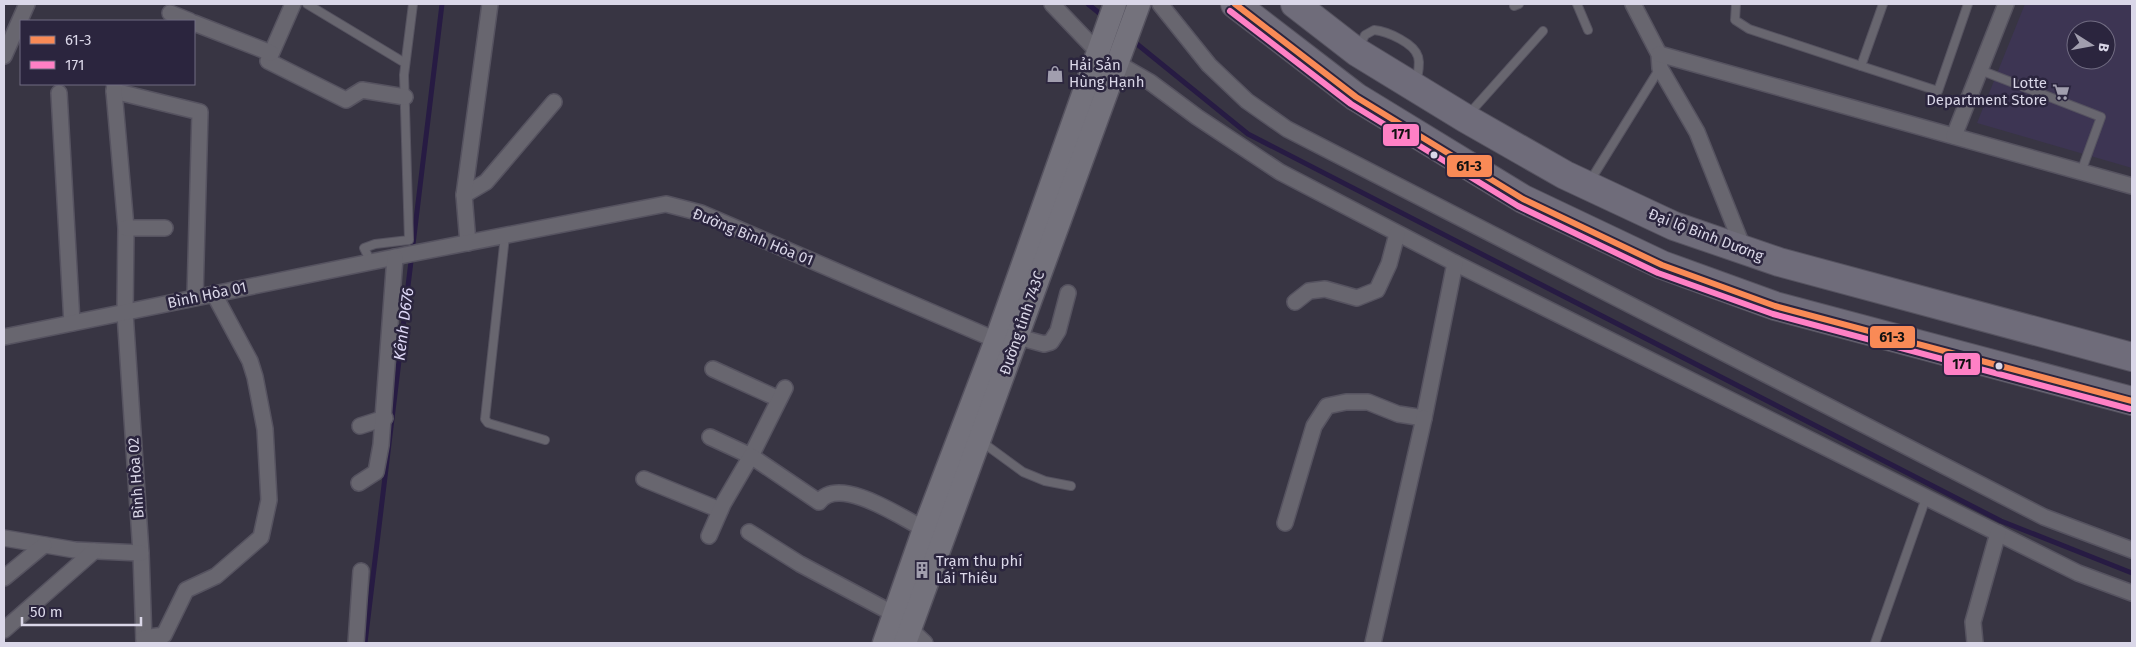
<svg xmlns="http://www.w3.org/2000/svg" width="2136" height="647" font-family="'Fira Sans',sans-serif">
  <rect width="100%" height="100%" fill="#383543"/>
  <path fill="#3d3553" fill-rule="evenodd" d="M2025 4H2132V168L1977 123ZM2076 30H2106V60H2076Z"/>
  <g fill="none" stroke-linecap="round" stroke-linejoin="round">
    <g stroke="#271b43" stroke-width="5">
      <path d="M1088 4 1104 17"/>
      <path d="M1132 40 1248 134 2001 521 2132 573"/>
      <path d="M365 643 442 4"/>
    </g>
    <g stroke="#565360" stroke-width="10">
      <g id="lane">
        <path d="M307 4 405 63"/>
        <path d="M1577 4 1588 30"/>
        <path d="M1736 4 1735 20 1749 29 1861 66"/>
        <path d="M1883 4 1861 66 1938 91 1968 4"/>
        <path d="M1514 6 1519 4"/>
        <path d="M1359 47 1365 35 1374 30C1384 31 1391 34 1400 39 1422 51 1421 60 1416 83"/>
        <path d="M1980 70 2101 117 2081 172"/>
        <path d="M1468 115 1543 31"/>
        <path d="M1590 181 1660 68"/>
        <path d="M505 236 485 419 488 423 545 440"/>
        <path d="M371 262 364 248 375 244 409 240 404 75 413 4"/>
        <path d="M982 442 1023 472 1045 481 1071 486"/>
        <path d="M1875 643 1926 498"/>
      </g>
    </g>
    <g stroke="#565360" stroke-width="18">
      <g id="street">
        <path d="M293 4 268 61 346 100 362 90 405 97"/>
        <path d="M1052 4 1097 51"/>
        <path d="M1160 4 1209 65 1247 101 1287 129 2044 517 2132 550"/>
        <path d="M1633 4 1659 54 1660 68 1697 132 1744 250"/>
        <path d="M170 13 190 21"/>
        <path d="M194 23 271 53"/>
        <path d="M1659 54 2132 186"/>
        <path d="M4 56 27 4"/>
        <path d="M1117 63 1150 82 1197 117 1280 172 1455 263 2078 573 2132 593"/>
        <path d="M115 84 114 91 200 112 195 297"/>
        <path d="M114 91 126 228 125 313 141 553 144 643"/>
        <path d="M59 93 72 323"/>
        <path d="M1954 136 2006 4"/>
        <path d="M464 195 486 182 554 102"/>
        <path d="M126 228H165"/>
        <path d="M468 243 464 195 490 4"/>
        <path d="M1295 302 1309 291 1325 289 1357 298 1377 290 1389 264 1397 234"/>
        <path d="M4 337 410 254 666 204 701 213 996 340"/>
        <path d="M1018 337 1044 344 1051 342 1058 331 1068 293"/>
        <path d="M713 369 779 399"/>
        <path d="M360 426 385 418"/>
        <path d="M710 437 751 456 785 388"/>
        <path d="M644 479 720 510"/>
        <path d="M359 483 376 472 381 445 395 257"/>
        <path d="M1285 523 1314 426 1327 406 1346 402H1368L1398 414 1424 418 1455 263"/>
        <path d="M749 532 800 564 894 614"/>
        <path d="M709 536 723 504 751 456 819 502C839 475 901 517 924 529"/>
        <path d="M4 538 75 550 141 553"/>
        <path d="M4 578 44 545"/>
        <path d="M910 629 925 643"/>
        <path d="M4 630 94 551"/>
        <path d="M144 638 164 635 186 590 216 576 261 537 269 500 265 429 255 377 250 361 214 294"/>
        <path d="M356 643 361 571"/>
        <path d="M1373 643 1424 418"/>
        <path d="M1975 643 1973 622 1998 533"/>
      </g>
    </g>
    <g stroke="#565360" stroke-width="25">
      <g id="secondary">
        <path d="M884 643 924 529 996 340 1115 4"/>
        <path d="M905 643 1139 4"/>
      </g>
    </g>
    <g stroke="#565360" stroke-width="30">
      <g id="highway">
        <path d="M1235 4 1356 97 1523 199 1662 265 1775 306 2132 401"/>
        <path d="M1295 4 1357 52 1465 118 1565 175 1674 226 1779 262 2132 357"/>
      </g>
    </g>
    <use href="#lane" stroke="#68666f" stroke-width="8"/>
    <use href="#street" stroke="#68666f" stroke-width="15"/>
    <use href="#secondary" stroke="#74727c" stroke-width="22"/>
    <use href="#highway" stroke="#6f6c7a" stroke-width="28"/>
    <g stroke="#2b253e" stroke-width="10">
      <path id="bus-1" d="M1235 4 1356 97 1523 199 1662 265 1775 306 2132 401"/>
    </g>
    <g stroke="#2b253e" stroke-width="10">
      <path id="bus-2" d="M1230 11 1351 104 1518 206 1658 273 1773 314 2130 409"/>
    </g>
    <use href="#bus-1" stroke="#f98a56" stroke-width="6"/>
    <use href="#bus-2" stroke="#ff80c5" stroke-width="6"/>
  </g>
  <defs>
    <g id="shop-bare" transform="scale(1.35)"><path d="M-5-2.5h2.3a2.7 3.5 0 0 1 5.4 0H5L5.5 6h-11ZM-1.5-2.5h3a1.5 2.3 0 0 0-3 0Z" fill="#a19eae" stroke="#2b253e" stroke-width="2.5" paint-order="stroke"/></g>
    <g id="supermarket-bare" transform="scale(1.35)"><path d="M-6-5.5h2.5l.6 2H6L4.5 2H-2.5L-4.4-4H-6ZM-1.5 3.2a1.3 1.3 0 1 0 .1 0ZM3 3.2a1.3 1.3 0 1 0 .1 0Z" fill="#a19eae" stroke="#2b253e" stroke-width="2.5" paint-order="stroke"/></g>
    <g id="building-bare" transform="scale(1.35)"><path d="M-4-6H4V6H1V3H-1V6H-4ZM-2.5-4.3h1.7v1.8h-1.7ZM.8-4.3h1.7v1.8H.8ZM-2.5-1h1.7V.8h-1.7ZM.8-1h1.7V.8H.8Z" fill="#a19eae" stroke="#2b253e" stroke-width="2.5" paint-order="stroke"/></g>
  </defs>
  <g fill-rule="evenodd">
    <use href="#shop-bare" x="1055" y="74"/>
    <use href="#supermarket-bare" x="2061" y="92"/>
    <use href="#building-bare" x="922" y="570"/>
  </g>
  <g fill="#dad7e8" stroke="#2b253e" stroke-width="2">
    <circle cx="1434" cy="155" r="4.5"/>
    <circle cx="1999" cy="366" r="4.5"/>
  </g>
  <g text-anchor="middle" stroke-width="5" stroke-linejoin="round" paint-order="stroke">
    <g font-size="15" fill="#dad7e8" stroke="#2b253e" text-anchor="start">
      <text x="1069" y="70">Hải Sản<tspan x="1069" dy="17">Hùng Hạnh</tspan></text>
      <text x="2047" y="88" text-anchor="end">Lotte<tspan x="2047" dy="17">Department Store</tspan></text>
      <text x="936" y="566">Trạm thu phí<tspan x="936" dy="17">Lái Thiêu</tspan></text>
    </g>
    <g font-size="15" fill="#dad7e8" stroke="#2b253e">
      <text transform="translate(1706 235) rotate(21)" y="5">Đại lộ Bình Dương</text>
      <text transform="translate(753 237) rotate(22)" y="5">Đường Bình Hòa 01</text>
      <text transform="translate(207 295) rotate(-12)" y="5">Bình Hòa 01</text>
      <text transform="translate(1022 323) rotate(-71)" y="5">Đường tỉnh 743C</text>
      <text transform="translate(136 478) rotate(-94)" y="5">Bình Hòa 02</text>
    </g>
    <g font-size="16" font-style="italic" fill="#ded8f7" stroke="#2b253e">
      <text transform="translate(403 324) rotate(-83)" y="6">Kênh D676</text>
    </g>
  </g>
  <g stroke="#2b253e" stroke-width="2">
    <rect x="1382" y="123" width="38" height="24" rx="5" fill="#ff80c5"/>
    <rect x="1446" y="154" width="47" height="24" rx="5" fill="#f98a56"/>
    <rect x="1869" y="325" width="47" height="24" rx="5" fill="#f98a56"/>
    <rect x="1943" y="352" width="38" height="24" rx="5" fill="#ff80c5"/>
  </g>
  <g font-size="14" text-anchor="middle" font-weight="bold" fill="#111">
    <text x="1401" y="139">171</text>
    <text x="1469" y="171">61-3</text>
    <text x="1892" y="342">61-3</text>
    <text x="1962" y="369">171</text>
  </g>
  <rect width="2136" height="647" fill="none" stroke="#dad7e8" stroke-width="10"/>
  <rect x="20" y="20" width="175" height="65" fill="#2b253e" stroke="#716c82"/>
  <rect x="30" y="36" width="25" height="8" fill="#f98a56" stroke="#716c82"/>
  <text x="65" y="45" font-size="15" fill="#dad7e8">61-3</text>
  <rect x="30" y="61" width="25" height="8" fill="#ff80c5" stroke="#716c82"/>
  <text x="65" y="70" font-size="15" fill="#dad7e8">171</text>
  <g transform="translate(2091 45) rotate(101)"><circle r="24" fill="#2b253e" stroke="#716c82"/>
  <path d="M0-4L9 19L0 12L-9 19Z" fill="#a19eae"/>
  <text y="-8" font-size="14" font-weight="bold" text-anchor="middle" fill="#dad7e8">B</text>
  </g>
  <path d="M22 617v8h119v-8" fill="none" stroke="#dad7e8" stroke-width="2.5"/>
  <text x="30" y="617" font-size="15" fill="#dad7e8" stroke="#2b253e" stroke-width="4" paint-order="stroke">50 m</text>
</svg>
